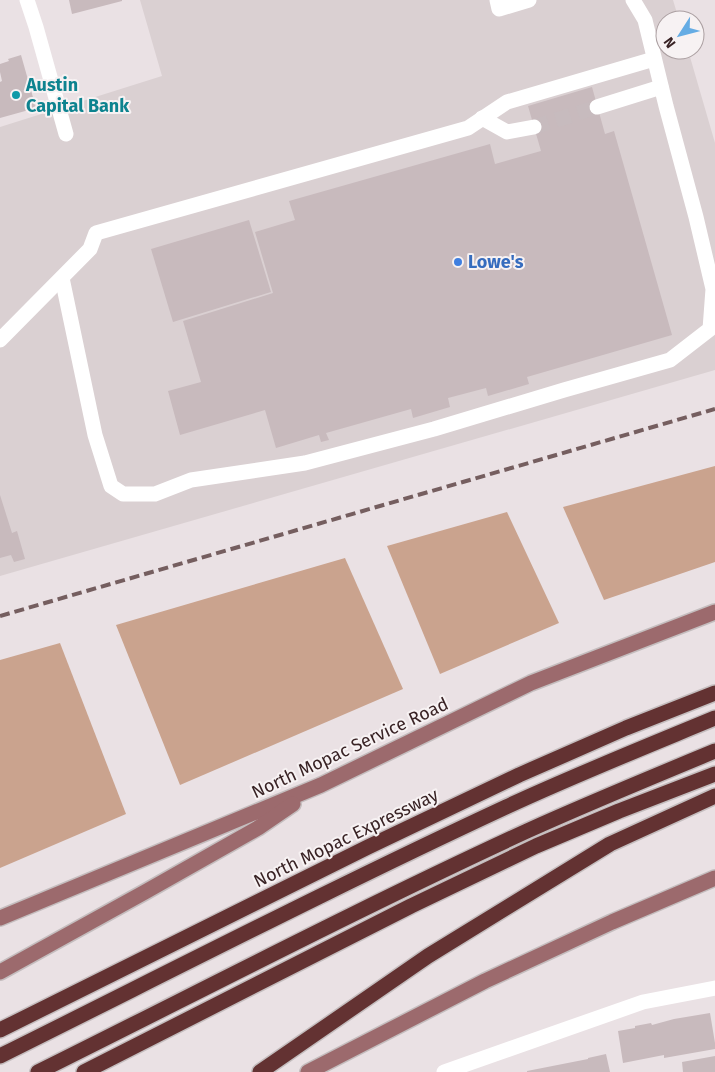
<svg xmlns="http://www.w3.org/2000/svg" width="715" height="1072" font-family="'Fira Sans',sans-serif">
  <rect width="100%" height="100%" fill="#eae1e4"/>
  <path fill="#dad0d2" d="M140 0H673L679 20H665V50H688L715 143V370L0 576V127L162 76Z"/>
  <g fill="#caa38e">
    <path d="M715 466V562L604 600 563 507Z"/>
    <path d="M507 512 559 623 440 674 387 546Z"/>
    <path d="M345 558 403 689 180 785 116 625Z"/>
    <path d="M60 643 126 814 0 868V660Z"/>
  </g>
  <g fill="#c8babd">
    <path d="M69 0H122V1L72 14Z"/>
    <path d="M21 55 36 108 0 118V82L2 81 0 72V64L9 61 8 59Z"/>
    <path d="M592 87 605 134 614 131 672 335 527 377 529 384 488 396 486 388 448 398 450 407 413 418 411 409 326 433 329 440 321 442 319 435 276 448 265 410 180 435 168 391 201 382 183 321 273 293 255 232 295 220 289 201 490 144 495 164 541 151 528 106Z"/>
    <path d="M249 220 271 292 173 322 151 249Z"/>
    <path d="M0 495 12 533 17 531 25 559 14 562 11 555 0 558Z"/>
    <path d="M710 1013 715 1043V1049L664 1058V1055L623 1063 618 1031 635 1028V1026L651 1023 652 1025 674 1019Z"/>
    <path d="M606 1054 610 1072H527V1071L588 1059V1058Z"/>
    <path d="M715 1056V1072H683L682 1062Z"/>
  </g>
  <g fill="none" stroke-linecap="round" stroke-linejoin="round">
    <path stroke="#c7bbbe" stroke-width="15" stroke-dasharray="15 8" stroke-linecap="butt" d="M534 127 597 107"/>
    <g stroke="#c4bdbe" stroke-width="18">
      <g id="major">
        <path d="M0 918 321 785 531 683 715 612"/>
        <path d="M0 972 145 892 258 828 293 804"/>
        <path d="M308 1072 485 981 612 922 715 878"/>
      </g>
    </g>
    <g stroke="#c4bdbe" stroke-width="18">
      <g id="highway">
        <path d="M0 1030 368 847 519 775 626 728 715 693"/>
        <path d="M0 1056C169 972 336 886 506 807 575 775 645 747 715 718"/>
        <path d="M38 1072C201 991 362 907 527 831 589 803 652 777 715 751"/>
        <path d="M84 1072 411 906 536 846 619 811 715 774"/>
        <path d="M260 1072 428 956 610 844 715 796"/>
      </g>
    </g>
    <g stroke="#fff" stroke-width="15">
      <path d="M27 0 36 27 66 134"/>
      <path d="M497 0 499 9 529 0"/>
      <path d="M597 107 661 87"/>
      <path d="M482 118 507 132 534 127"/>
      <path d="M62 278 95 435 111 486 123 494H155L191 480 305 463 434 429 564 390 670 360 710 329 713 289 696 217 666 106 645 20 633 0"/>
      <path d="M0 340 90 249 96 233 468 128 507 102 654 59"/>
      <path d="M444 1072 643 1002 715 988"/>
    </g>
    <use href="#major" stroke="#9c6a6d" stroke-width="15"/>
    <use href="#highway" stroke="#633232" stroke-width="15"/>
    <path stroke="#755e5f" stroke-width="4" stroke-dasharray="10 5" stroke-linecap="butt" d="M0 616 715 409"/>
  </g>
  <circle fill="#0f9aa8" stroke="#f7f2f3" stroke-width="2" cx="16" cy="95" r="5"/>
  <circle fill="#3f7fe0" stroke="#f7f2f3" stroke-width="2" cx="458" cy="262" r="5"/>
  <g text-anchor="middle" stroke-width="4" stroke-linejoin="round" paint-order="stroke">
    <g font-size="18" font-weight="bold" fill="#0d838f" stroke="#f7f2f3" text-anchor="start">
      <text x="26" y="91">Austin<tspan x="26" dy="21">Capital Bank</tspan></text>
    </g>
    <g font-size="18" font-weight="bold" fill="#366cbe" stroke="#f7f2f3" text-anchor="start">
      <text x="468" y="268">Lowe's</text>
    </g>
    <g font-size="18" fill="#392325" stroke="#f7f2f3">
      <text transform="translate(350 748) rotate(-25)" y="6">North Mopac Service Road</text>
      <text transform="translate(346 838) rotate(-26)" y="6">North Mopac Expressway</text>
    </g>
  </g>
  <g transform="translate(680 35) rotate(234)"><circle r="24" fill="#f7f2f3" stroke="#ab9fa1"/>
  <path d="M0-4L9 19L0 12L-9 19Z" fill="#65ace4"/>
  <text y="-8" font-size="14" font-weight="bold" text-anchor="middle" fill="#392325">N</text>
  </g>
</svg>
